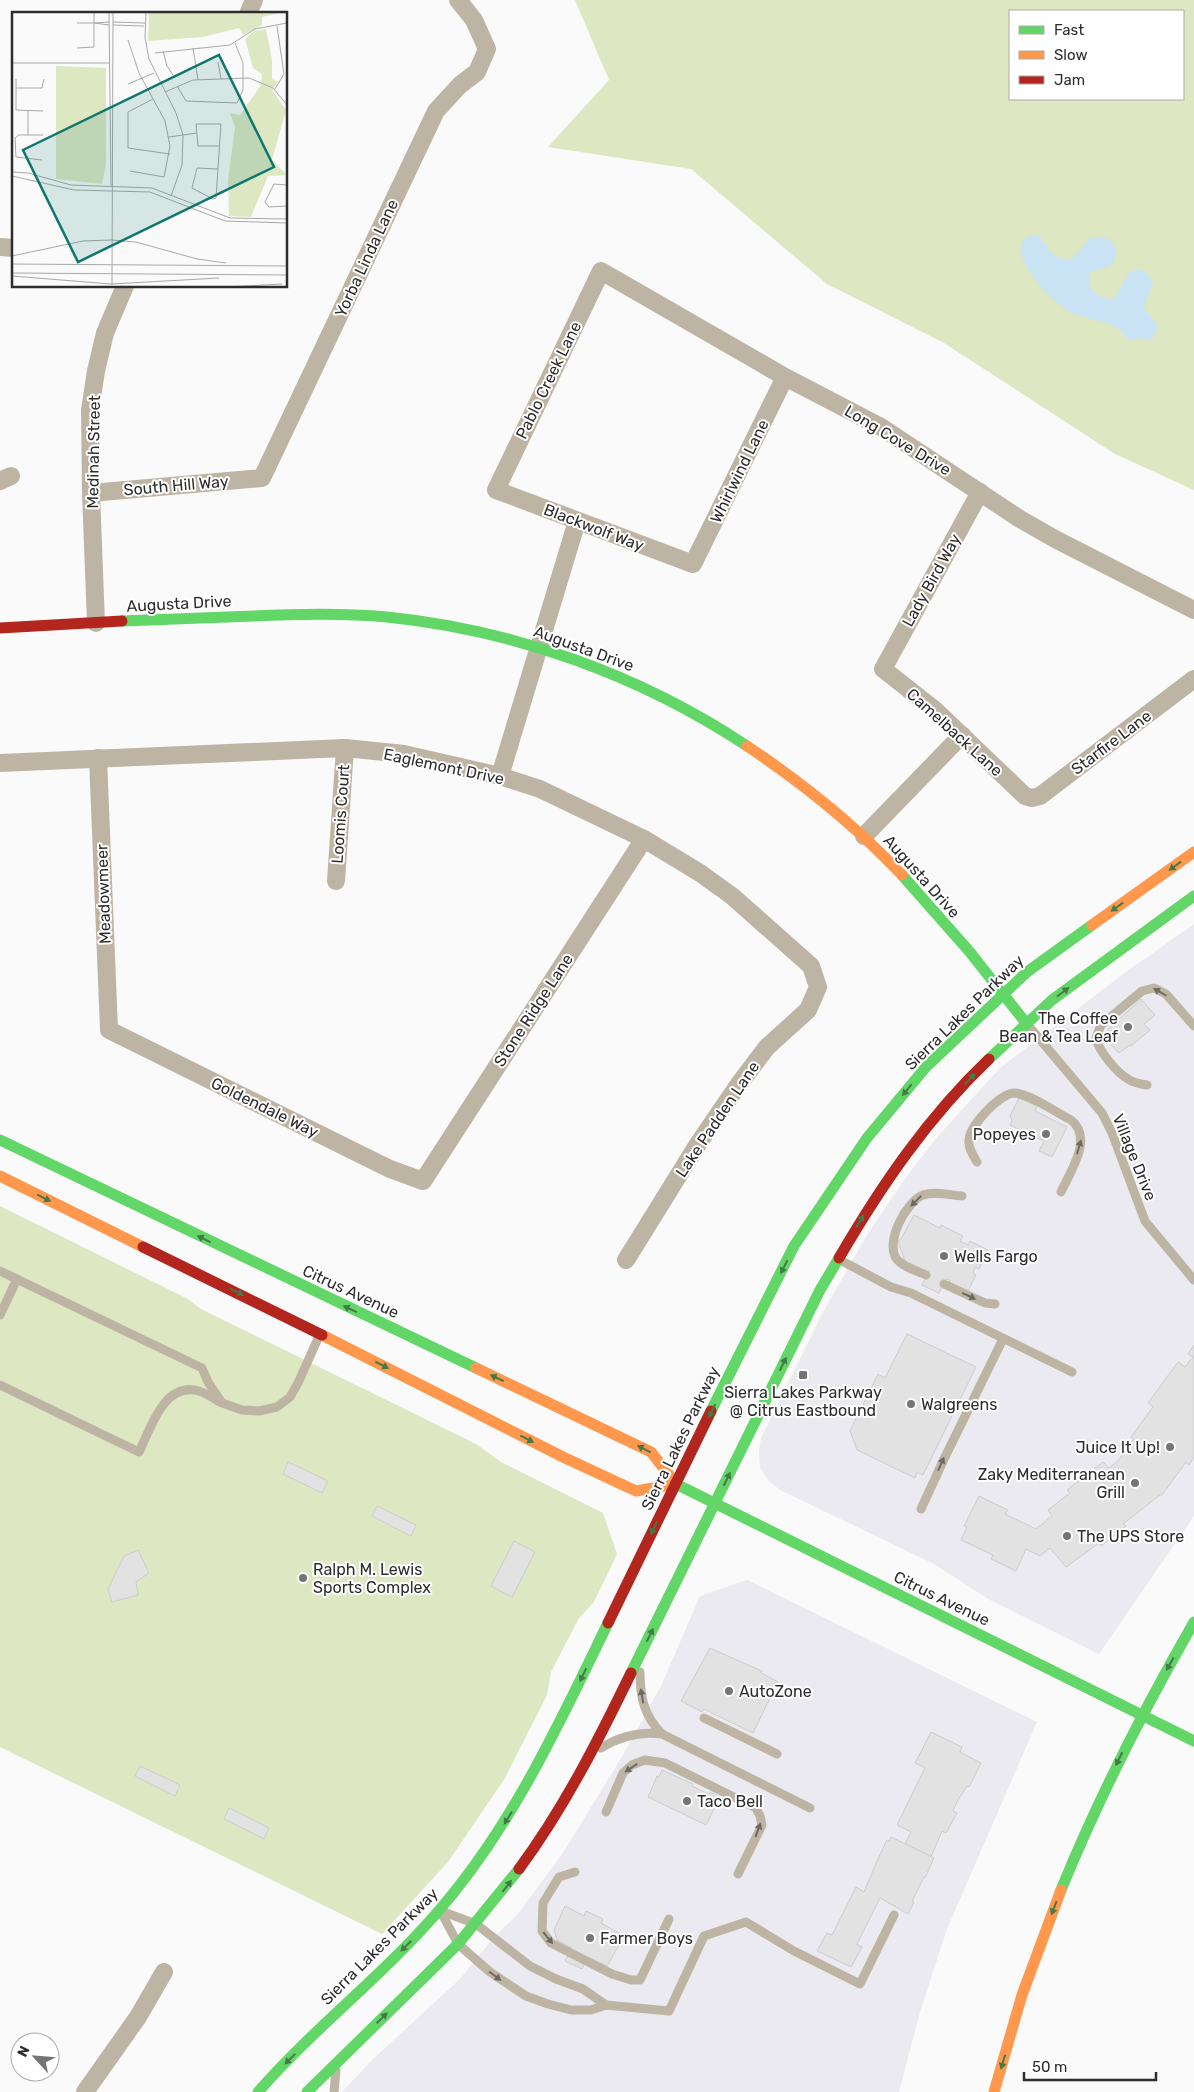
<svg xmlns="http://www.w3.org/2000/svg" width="1194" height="2092" font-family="Rubik,sans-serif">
  <rect width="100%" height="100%" fill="#fafafb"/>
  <g fill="#eaeaf0">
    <path d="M1194 924V1516L1099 1654 990 1600 934 1564 780 1490 768 1480 760 1467 759 1451 761 1438 823 1312 868 1233 910 1172 938 1136 1000 1068 1126 972Z"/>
    <path d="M747 1580 1037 1722 947 1929 920 2012 899 2092H342L372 2060 461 1978 493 1938 517 1915 563 1853 623 1755 661 1686 700 1596Z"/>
  </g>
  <g fill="#dde7c2" fill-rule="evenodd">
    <path d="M575 0H1194V490L1115 454 944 343 827 284 691 169 548 147 609 80ZM1010 11H1183V99H1010Z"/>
    <path d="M0 1206 186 1298 201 1309 476 1444 501 1462 603 1513 617 1554 594 1602 579 1618 551 1672 547 1695 505 1778 448 1862 382 1934 0 1747Z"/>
  </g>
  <path fill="#cae3f5" d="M1030 235 1040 236C1048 250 1056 261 1072 259L1090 238C1109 234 1119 241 1114 262L1107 267 1090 272C1085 288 1097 298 1113 299 1124 291 1122 267 1141 270 1148 272 1151 278 1153 284L1143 307 1158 325 1154 337 1148 340 1140 338 1129 341C1117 318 1088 322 1068 311 1053 302 1018 266 1021 247 1021 241 1026 238 1030 235Z"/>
  <g fill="#e2e2e2" stroke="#cdcccd">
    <path d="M1141 999 1155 1015 1144 1024 1150 1030 1131 1046 1130 1045 1119 1053 1108 1041 1112 1035 1107 1030Z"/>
    <path d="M1019 1098 1037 1106 1035 1111 1067 1127 1052 1157 1039 1151 1044 1141 1010 1125 1012 1121 1010 1116Z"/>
    <path d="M914 1215 940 1228 941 1225 963 1236 960 1241 968 1245 970 1241 988 1250 979 1269 975 1267 973 1273 976 1275 967 1293 948 1284 950 1280 946 1279 939 1293 922 1285 928 1272 910 1263 906 1264 898 1241 901 1239Z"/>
    <path d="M907 1334 976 1367 923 1475 917 1472 915 1478 857 1450 850 1431 878 1374 885 1378Z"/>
    <path d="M1194 1345V1457L1189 1465 1186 1462 1162 1495H1160L1123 1524 1126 1526 1101 1546 1099 1543 1066 1567 1050 1548 1040 1556 1026 1549 1016 1571 991 1559 993 1555 961 1540 967 1527 964 1526 979 1496 1008 1510 1005 1514 1036 1529 1052 1516 1048 1510 1070 1493 1067 1490 1103 1462 1109 1468 1118 1461 1134 1439 1131 1437 1153 1407 1148 1403 1178 1362 1185 1367 1193 1357 1188 1354Z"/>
    <path d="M288 1462 328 1481 322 1493 283 1474Z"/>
    <path d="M377 1506 416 1525 411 1536 372 1516Z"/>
    <path d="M514 1541 535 1552 512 1597 491 1586Z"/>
    <path d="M138 1550 149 1573 136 1582 138 1595 112 1602 108 1589 124 1556Z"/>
    <path d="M710 1648 762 1671 761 1673 778 1682 753 1733 704 1709 702 1712 681 1701Z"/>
    <path d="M931 1732 962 1747 960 1752 981 1763 969 1787 967 1786 958 1800 953 1811 957 1813 946 1833 942 1831 931 1857 905 1844 911 1832 897 1825 925 1768 915 1763Z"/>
    <path d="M140 1766 180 1785 175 1796 135 1776Z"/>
    <path d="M662 1770 693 1784 692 1786 709 1794 710 1792 720 1797 706 1825 648 1797 657 1776 659 1777Z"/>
    <path d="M229 1808 269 1828 264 1839 224 1819Z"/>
    <path d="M891 1837 934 1858 925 1878 924 1877 912 1901 914 1902 908 1914 880 1898 857 1944 862 1947 851 1967 817 1951 827 1933 832 1935 856 1887 864 1892 877 1861 887 1840 889 1841Z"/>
    <path d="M565 1906 584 1916 586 1911 603 1919 601 1923 624 1936 607 1966 588 1957 582 1969 565 1961 572 1948 557 1940 554 1930Z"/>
  </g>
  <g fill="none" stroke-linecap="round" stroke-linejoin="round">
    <g stroke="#beb4a3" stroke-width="9">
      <path d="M1027 1024 1102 1113 1112 1133 1145 1221 1194 1280"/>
      <path d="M1147 1085C1140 1084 1133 1083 1128 1079 1117 1073 1098 1050 1096 1038L1101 1025 1142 991 1154 988 1166 994 1194 1026"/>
      <path d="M977 1162C973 1155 968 1148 969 1140 970 1125 1000 1093 1015 1093 1030 1094 1057 1113 1071 1120 1094 1138 1070 1172 1061 1192"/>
      <path d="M840 1260 891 1287 911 1293 1072 1372"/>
      <path d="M0 1271 202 1368 208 1382 222 1403 242 1410 259 1411 277 1407 290 1397 298 1383 320 1334"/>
      <path d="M926 1275C917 1271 902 1267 896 1258 885 1241 907 1201 923 1195 934 1191 950 1195 962 1196"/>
      <path d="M944 1284 985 1303 995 1304"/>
      <path d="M0 1315 17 1279"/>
      <path d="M0 1385 139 1452C151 1428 164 1381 199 1391 206 1393 213 1398 220 1402"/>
      <path d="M921 1509 944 1459 1003 1339"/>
      <path d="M640 1672C640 1697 644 1716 662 1734L810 1808"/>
      <path d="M704 1718 777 1754"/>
      <path d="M601 1748C620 1736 640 1731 662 1734"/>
      <path d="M606 1812 623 1773 632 1765 645 1760 665 1763 756 1808 760 1816 762 1825 738 1874"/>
      <path d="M575 1872 559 1877 543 1903 542 1931 551 1943 612 1974 631 1980H640L669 1919"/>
      <path d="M441 1911 476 1924 530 1966 556 1979 583 1989 606 2005"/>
      <path d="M441 1912 458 1944 490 1972 526 1996 548 2004 571 2010H591L606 2005 669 2011 704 1936 746 1922 794 1951 860 1984 894 1915"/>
      <path d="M334 2092 336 2070"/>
    </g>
    <g stroke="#beb4a3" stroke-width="18">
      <path d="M248 14 254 0"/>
      <path d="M0 247 14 248"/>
      <path d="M785 377 693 564 496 490 601 271 785 377 881 427 1020 519 1055 539 1194 610"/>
      <path d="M0 481 11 476"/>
      <path d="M980 492 883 669 935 710 1025 796 1032 798 1040 796 1194 679"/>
      <path d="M91 493 262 478 436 111 460 85 477 72 487 49 474 20 458 0"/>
      <path d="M96 623 91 493 90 410 96 371 105 333 125 286"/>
      <path d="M98 758 109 1030 390 1169 423 1181 644 839"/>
      <path d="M0 763 345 748 404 754 500 776 540 789 644 839 700 873 732 896 811 966 818 987 808 1010 767 1047 739 1084 698 1144 626 1260"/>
      <path d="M500 776 577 521"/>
      <path d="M864 836 962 735"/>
      <path d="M336 881 345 748"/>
      <path d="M85 2092 138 2017 164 1972"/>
    </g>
    <g stroke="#63d668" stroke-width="11">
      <path d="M122 621C166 619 210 618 254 616 298 614 343 613 387 617 515 630 640 675 747 746"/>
      <path d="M902 875 969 951 1026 1023"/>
      <path d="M989 1059 1052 1000 1194 896"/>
      <path d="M0 1140 476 1368"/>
      <path d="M711 1411 794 1246 867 1138 926 1067 1027 972 1092 925"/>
      <path d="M673 1480 676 1484 1194 1741"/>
      <path d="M631 1673 820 1290 839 1258"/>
      <path d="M1061 1890C1099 1797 1144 1709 1194 1622"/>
      <path d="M258 2092C313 2029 380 1978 435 1915 511 1829 558 1726 608 1623"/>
      <path d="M307 2092 458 1944 519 1869"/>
    </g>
    <g stroke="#ff974d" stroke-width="11">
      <path d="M747 746C804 784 855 825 902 875"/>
      <path d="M1092 925 1194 852"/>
      <path d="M0 1176 143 1247"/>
      <path d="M322 1335 563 1457 636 1491 676 1484"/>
      <path d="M476 1368 651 1452 673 1480"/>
      <path d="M994 2092 1022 1995 1061 1890"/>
    </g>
    <g stroke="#b3261e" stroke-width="11">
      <path d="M0 628 122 621"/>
      <path d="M143 1247 322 1335"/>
      <path d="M839 1258C881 1186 928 1117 989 1059"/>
      <path d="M608 1623 711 1411"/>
      <path d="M519 1869C564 1808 598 1741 631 1673"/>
    </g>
  </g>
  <defs><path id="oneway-solid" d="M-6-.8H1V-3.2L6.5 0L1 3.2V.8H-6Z" transform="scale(1.25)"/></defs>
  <g fill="#457948">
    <use href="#oneway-solid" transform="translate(1175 866) rotate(144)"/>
    <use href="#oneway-solid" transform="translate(1117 907) rotate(144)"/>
    <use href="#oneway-solid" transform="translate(1063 992) rotate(-37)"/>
    <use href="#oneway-solid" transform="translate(970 1079) rotate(-47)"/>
    <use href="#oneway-solid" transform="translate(907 1090) rotate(129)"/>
    <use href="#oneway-solid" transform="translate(44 1198) rotate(26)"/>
    <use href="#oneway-solid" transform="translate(860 1221) rotate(-58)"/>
    <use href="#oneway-solid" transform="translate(204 1239) rotate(-154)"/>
    <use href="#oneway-solid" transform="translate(784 1267) rotate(117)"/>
    <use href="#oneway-solid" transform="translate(237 1292) rotate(26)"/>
    <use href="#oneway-solid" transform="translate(350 1309) rotate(-155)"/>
    <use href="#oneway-solid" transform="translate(783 1364) rotate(-64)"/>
    <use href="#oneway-solid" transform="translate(382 1365) rotate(27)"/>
    <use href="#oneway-solid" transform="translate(497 1378) rotate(-155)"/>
    <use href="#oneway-solid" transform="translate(712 1411) rotate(116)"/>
    <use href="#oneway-solid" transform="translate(527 1439) rotate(27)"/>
    <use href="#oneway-solid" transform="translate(644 1449) rotate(-153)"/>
    <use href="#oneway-solid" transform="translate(727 1479) rotate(-64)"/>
    <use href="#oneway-solid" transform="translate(654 1528) rotate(116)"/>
    <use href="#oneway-solid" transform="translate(650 1635) rotate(-64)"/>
    <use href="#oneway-solid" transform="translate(1170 1664) rotate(119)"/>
    <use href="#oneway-solid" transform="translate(583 1675) rotate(116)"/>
    <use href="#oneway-solid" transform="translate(1119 1759) rotate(116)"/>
    <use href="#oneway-solid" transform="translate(508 1818) rotate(122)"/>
    <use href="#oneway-solid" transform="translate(507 1886) rotate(-52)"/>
    <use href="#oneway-solid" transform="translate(1054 1908) rotate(111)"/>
    <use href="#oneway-solid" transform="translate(406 1946) rotate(136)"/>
    <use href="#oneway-solid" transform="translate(382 2018) rotate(-44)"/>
    <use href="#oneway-solid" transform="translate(290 2059) rotate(134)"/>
    <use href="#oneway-solid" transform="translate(1003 2062) rotate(107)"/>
  </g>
  <g fill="#6e6a63">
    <use href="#oneway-solid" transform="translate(1160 992) rotate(-150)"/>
    <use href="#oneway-solid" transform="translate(1079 1147) rotate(-74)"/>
    <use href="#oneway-solid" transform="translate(916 1201) rotate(135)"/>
    <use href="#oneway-solid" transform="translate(969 1296) rotate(25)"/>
    <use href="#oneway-solid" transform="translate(941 1464) rotate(-66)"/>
    <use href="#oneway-solid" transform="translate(642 1696) rotate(-100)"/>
    <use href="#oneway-solid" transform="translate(631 1768) rotate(146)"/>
    <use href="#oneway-solid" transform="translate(758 1830) rotate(-70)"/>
    <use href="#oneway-solid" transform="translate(548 1938) rotate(51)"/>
    <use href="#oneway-solid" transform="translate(495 1976) rotate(37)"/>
  </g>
  <g fill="#757576" stroke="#fff" stroke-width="2">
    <circle cx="1128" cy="1027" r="5"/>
    <circle cx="1046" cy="1134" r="5"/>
    <circle cx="944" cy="1256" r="5"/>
    <rect x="798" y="1370" width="10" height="10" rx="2.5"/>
    <circle cx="911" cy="1404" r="5"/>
    <circle cx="1170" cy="1447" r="5"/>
    <circle cx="1135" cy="1483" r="5"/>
    <circle cx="1067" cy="1536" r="5"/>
    <circle cx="303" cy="1578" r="5"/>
    <circle cx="729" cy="1691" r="5"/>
    <circle cx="687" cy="1801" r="5"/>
    <circle cx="590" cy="1938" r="5"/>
  </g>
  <g text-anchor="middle" stroke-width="4" stroke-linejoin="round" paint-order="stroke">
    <g font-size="16" fill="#2d2d2e" stroke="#fff">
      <text transform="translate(366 258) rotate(-65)" y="6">Yorba Linda Lane</text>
      <text transform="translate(548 380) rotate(-64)" y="6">Pablo Creek Lane</text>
      <text transform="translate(898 440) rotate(31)" y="6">Long Cove Drive</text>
      <text transform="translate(93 452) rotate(-89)" y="6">Medinah Street</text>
      <text transform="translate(739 471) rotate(-64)" y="6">Whirlwind Lane</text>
      <text transform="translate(176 485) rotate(-5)" y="6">South Hill Way</text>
      <text transform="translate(594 527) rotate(21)" y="6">Blackwolf Way</text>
      <text transform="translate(931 580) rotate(-61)" y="6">Lady Bird Way</text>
      <text transform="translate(179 603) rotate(-3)" y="6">Augusta Drive</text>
      <text transform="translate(584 648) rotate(20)" y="6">Augusta Drive</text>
      <text transform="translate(955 732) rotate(42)" y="6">Camelback Lane</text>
      <text transform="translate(1111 742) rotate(-37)" y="6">Starfire Lane</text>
      <text transform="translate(444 766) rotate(12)" y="6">Eaglemont Drive</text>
      <text transform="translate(340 814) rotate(-86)" y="6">Loomis Court</text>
      <text transform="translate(922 876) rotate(48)" y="6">Augusta Drive</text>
      <text transform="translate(103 894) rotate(-92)" y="6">Meadowmeer</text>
      <text transform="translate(533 1010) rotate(-57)" y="6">Stone Ridge Lane</text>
      <text transform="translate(964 1012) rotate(-44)" y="6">Sierra Lakes Parkway</text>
      <text transform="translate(265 1107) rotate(26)" y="6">Goldendale Way</text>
      <text transform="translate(717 1119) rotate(-56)" y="6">Lake Padden Lane</text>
      <text transform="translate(1135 1157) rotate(68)" y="6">Village Drive</text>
      <text transform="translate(351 1291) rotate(25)" y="6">Citrus Avenue</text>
      <text transform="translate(680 1438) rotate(-64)" y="6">Sierra Lakes Parkway</text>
      <text transform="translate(942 1598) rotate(26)" y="6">Citrus Avenue</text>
      <text transform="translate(379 1946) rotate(-45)" y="6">Sierra Lakes Parkway</text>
    </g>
    <g font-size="16" fill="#2d2d2e" stroke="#fff" text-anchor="start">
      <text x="1118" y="1024" text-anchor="end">The Coffee<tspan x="1118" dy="18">Bean &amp; Tea Leaf</tspan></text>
      <text x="1036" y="1140" text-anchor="end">Popeyes</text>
      <text x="954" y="1262">Wells Fargo</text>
      <text x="803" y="1398" text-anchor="middle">Sierra Lakes Parkway<tspan x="803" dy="18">@ Citrus Eastbound</tspan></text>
      <text x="921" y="1410">Walgreens</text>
      <text x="1160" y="1453" text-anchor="end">Juice It Up!</text>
      <text x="1125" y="1480" text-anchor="end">Zaky Mediterranean<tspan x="1125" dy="18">Grill</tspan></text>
      <text x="1077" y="1542">The UPS Store</text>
      <text x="313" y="1575">Ralph M. Lewis<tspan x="313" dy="18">Sports Complex</tspan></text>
      <text x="739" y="1697">AutoZone</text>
      <text x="697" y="1807">Taco Bell</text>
      <text x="600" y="1944">Farmer Boys</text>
    </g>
  </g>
  <g transform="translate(12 12)">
    <rect width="275" height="275" fill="#fafafb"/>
    <path d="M272 0 250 5V13L231 23 227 16 191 25 136 29 137 1ZM254 17 260 48V67L266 70 260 78 274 98 260 148 275 163 256 164 239 205 217 204 216 168 223 115 218 101 228 103 249 73 250 62 241 56 233 27 242 19ZM44 54 94 56V153L90 172 44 167Z" fill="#dde7c2"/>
    <path fill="none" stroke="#a8a8a9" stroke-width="1" d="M97 0 99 174M134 0 133 26 137 47 164 101 171 123 170 153 159 184M97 10 82 11 97 13M101 10 133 11M65 11H82M101 13 132 14M116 28 127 61 153 109 158 134 152 165 118 159M65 36 82 35V0M181 36 186 68M151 39 155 54 163 66M143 41 218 33 243 17 275 11M206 50 209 67M0 51H97M4 67V98L31 99M116 72 142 61M165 74 174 89 225 91 231 78V51L223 31M4 76H30L32 67M263 77 272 62 265 14M153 80 181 68 237 66 261 76 275 93M141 87 116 100V136L158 142M16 123V99M157 125 185 121M30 148 4 145 3 126 7 123H31M206 157 185 156 180 176 201 187 204 186 209 112H184L186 134H208M0 160 16 161 59 173 140 176 218 206 275 207M0 164 62 178 138 180 213 209 275 211M275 173 262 172 253 190 257 195 275 194M0 244 71 229 99 228 124 230 185 247 214 251M0 252 275 254M0 261 275 263M0 264 99 272 207 266M100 273 101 0M215 275 270 272"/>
    <path fill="#0f766e" fill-opacity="0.15" stroke="#0f766e" stroke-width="2.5" d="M207 43 262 155 66 250 11 138Z"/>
    <rect width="275" height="275" fill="none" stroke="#2d2d2e" stroke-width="2.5"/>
  </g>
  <rect x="1009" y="10" width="175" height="90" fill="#ffffff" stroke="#ababab"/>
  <rect x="1019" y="26" width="25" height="8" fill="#63d668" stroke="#ababab"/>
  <text x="1054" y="35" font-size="15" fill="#2d2d2e">Fast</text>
  <rect x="1019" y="51" width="25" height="8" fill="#ff974d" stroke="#ababab"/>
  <text x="1054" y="60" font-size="15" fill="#2d2d2e">Slow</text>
  <rect x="1019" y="76" width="25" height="8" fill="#b3261e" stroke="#ababab"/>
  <text x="1054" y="85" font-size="15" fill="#2d2d2e">Jam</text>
  <g transform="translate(35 2057) rotate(296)"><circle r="24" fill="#ffffff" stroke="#ababab"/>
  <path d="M0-4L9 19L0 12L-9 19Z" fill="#757576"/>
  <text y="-8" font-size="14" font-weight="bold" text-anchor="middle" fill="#2d2d2e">N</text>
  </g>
  <path d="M1024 2072v8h132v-8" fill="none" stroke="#2d2d2e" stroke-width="2.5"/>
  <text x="1032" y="2072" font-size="15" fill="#2d2d2e" stroke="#ffffff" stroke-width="4" paint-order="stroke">50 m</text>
</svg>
